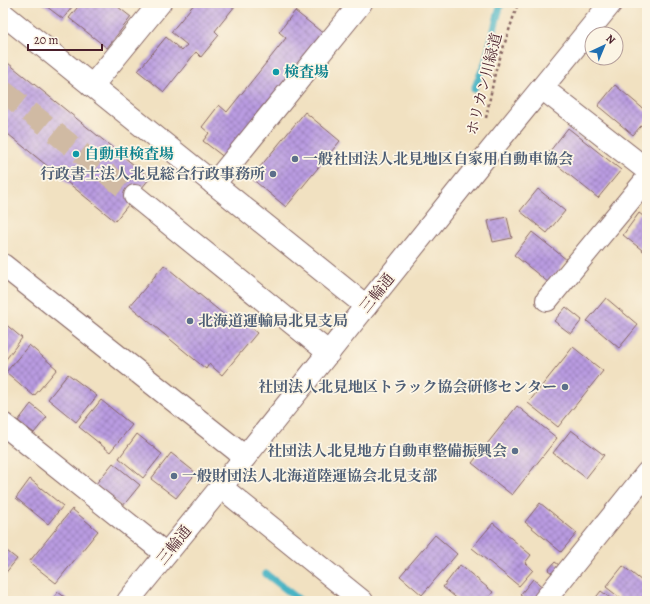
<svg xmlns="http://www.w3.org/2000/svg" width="650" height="604" font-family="Alegreya,'Noto Serif JP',serif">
  <defs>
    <pattern id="building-cross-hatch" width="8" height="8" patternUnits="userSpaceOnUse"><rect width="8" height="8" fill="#b99be1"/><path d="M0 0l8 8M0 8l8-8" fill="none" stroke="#987eb7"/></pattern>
  </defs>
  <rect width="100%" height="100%" fill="#fcf5e5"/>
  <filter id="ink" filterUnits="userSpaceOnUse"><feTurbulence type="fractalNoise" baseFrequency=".025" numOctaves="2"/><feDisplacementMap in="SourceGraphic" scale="8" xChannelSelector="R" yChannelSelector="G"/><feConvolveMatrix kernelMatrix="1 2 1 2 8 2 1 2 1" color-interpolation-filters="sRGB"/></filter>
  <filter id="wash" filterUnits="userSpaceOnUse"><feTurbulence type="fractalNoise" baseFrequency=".012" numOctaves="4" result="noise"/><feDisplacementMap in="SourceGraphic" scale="16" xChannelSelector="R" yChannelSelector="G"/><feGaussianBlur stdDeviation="0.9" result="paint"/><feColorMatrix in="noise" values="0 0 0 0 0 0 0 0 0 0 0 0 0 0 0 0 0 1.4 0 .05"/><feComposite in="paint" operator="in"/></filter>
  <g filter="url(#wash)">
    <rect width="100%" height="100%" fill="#f1e1c1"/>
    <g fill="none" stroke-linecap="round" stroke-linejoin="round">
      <g stroke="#48b4c4" stroke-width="7">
        <path d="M474 89 486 60 501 3"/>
        <path d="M266 574 301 601"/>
      </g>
    </g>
    <g id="blocks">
      <g fill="url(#building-cross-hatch)">
        <path d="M42 3H75L63 19Z"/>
        <path d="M81 3H113L131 17 107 48 69 18Z"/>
        <path d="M195 3H232L235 6 215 31 219 35 201 57 196 52 164 92 138 71 166 37 182 51 187 45 171 32Z"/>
        <path d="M295 11 324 34 225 158 203 141 209 133 202 127 219 105 227 112 286 38 279 32Z"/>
        <path d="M3 59 150 178 115 221 3 130Z"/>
        <path d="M615 85 647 112V119L633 135 598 106Z"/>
        <path d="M305 112 340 141 286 207 251 178Z"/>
        <path d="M568 128 621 170 598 198 546 156Z"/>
        <path d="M538 189 565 211 547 233 520 211Z"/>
        <path d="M639 213 647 219V254L623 235Z"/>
        <path d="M507 217 512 238 493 242 488 221Z"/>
        <path d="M532 232 567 260 549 283 514 255Z"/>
        <path d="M164 265 234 323 239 318 257 333 222 375 209 364 206 369 130 306Z"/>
        <path d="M606 298 638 325 619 348 587 321Z"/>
        <path d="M566 307 582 320 571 334 554 321Z"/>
        <path d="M3 322 22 338 4 362 3 361Z"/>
        <path d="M29 345 57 369 34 396 6 372Z"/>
        <path d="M573 347 603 371 558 427 528 403Z"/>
        <path d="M68 374 97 396 76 422 48 399Z"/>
        <path d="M101 400 132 425 110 452 79 427Z"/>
        <path d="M31 404 47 417 34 433 18 421Z"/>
        <path d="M517 406 557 438 512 495 472 463Z"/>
        <path d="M571 430 604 455 586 478 553 453Z"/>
        <path d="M137 434 162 454 143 478 119 458Z"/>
        <path d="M171 453 196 473 176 498 151 479Z"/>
        <path d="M113 463 140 485 122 507 95 485Z"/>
        <path d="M30 479 63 506 48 524 16 498Z"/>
        <path d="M540 503 577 533 561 552 525 522Z"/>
        <path d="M72 509 98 531 56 583 29 562Z"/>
        <path d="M493 523 531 555 525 563 533 570 519 586 472 548Z"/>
        <path d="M435 535 457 554 422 595 400 576Z"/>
        <path d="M3 548 17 559 3 576Z"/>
        <path d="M555 562 571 574 564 582 548 570Z"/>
        <path d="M460 565 493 592 486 601H460L443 587Z"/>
        <path d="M623 566 647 585V601H624L606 587Z"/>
        <path d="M533 579 550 593 543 601H528L520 595Z"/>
        <path d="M601 591 614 601H593Z"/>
        <path d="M58 592 70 601H51Z"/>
      </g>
    </g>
  </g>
  <g filter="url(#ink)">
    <use href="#blocks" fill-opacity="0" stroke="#846360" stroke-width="1"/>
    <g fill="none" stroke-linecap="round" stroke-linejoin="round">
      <path stroke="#d0baa3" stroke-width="22" stroke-dasharray="22 11" stroke-linecap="butt" d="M3 91 135 196"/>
      <g stroke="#846360" stroke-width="24">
        <g id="minor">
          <path d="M3 14 366 306"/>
          <path d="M92 86 160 3"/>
          <path d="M542 88 647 170"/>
          <path d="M214 184 361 3"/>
          <path d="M135 196 329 353"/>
          <path d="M3 265 245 457"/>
          <path d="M547 300 647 179"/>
          <path d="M3 424 166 554"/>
          <path d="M221 487 362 601"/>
          <path d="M128 601 221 487 474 171 611 3"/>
          <path d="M544 601 647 473"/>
        </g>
      </g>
      <path stroke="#846360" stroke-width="2.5" stroke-dasharray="3 3" stroke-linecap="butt" d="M486 118 495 73 518 3"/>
      <use href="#minor" stroke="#fff" stroke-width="22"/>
    </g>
  </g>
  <g fill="#0f9aa8" stroke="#fcf5e5" stroke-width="1.5">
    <circle cx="276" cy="72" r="4"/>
    <circle cx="76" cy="154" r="4"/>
  </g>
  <g fill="#5c6f8a" stroke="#fcf5e5" stroke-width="1.5">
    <circle cx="295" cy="159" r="4"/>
    <circle cx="273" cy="174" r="4"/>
    <circle cx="190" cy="321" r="4"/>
    <circle cx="565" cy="387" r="4"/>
    <circle cx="515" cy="451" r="4"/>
    <circle cx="174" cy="476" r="4"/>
  </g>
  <g text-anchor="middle" stroke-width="3.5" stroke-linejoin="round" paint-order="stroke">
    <g font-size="15" font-weight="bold" fill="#0d838f" stroke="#fcf5e5" text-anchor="start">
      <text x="284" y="77">検査場</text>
      <text x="84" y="159">自動車検査場</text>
    </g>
    <g font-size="15" fill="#4a1f2b" stroke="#fcf5e5">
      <text transform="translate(484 84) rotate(-76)" y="5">ホリカン川緑道</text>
      <text transform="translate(377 293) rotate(-51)" y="5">三輪通</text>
      <text transform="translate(174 545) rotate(-51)" y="5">三輪通</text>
    </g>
    <g font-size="15" font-weight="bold" fill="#4e5e75" stroke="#fcf5e5" text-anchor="start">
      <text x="303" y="164">一般社団法人北見地区自家用自動車協会</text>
      <text x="265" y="179" text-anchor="end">行政書士法人北見総合行政事務所</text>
      <text x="198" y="326">北海道運輸局北見支局</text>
      <text x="557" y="392" text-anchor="end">社団法人北見地区トラック協会研修センター</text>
      <text x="507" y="456" text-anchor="end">社団法人北見地方自動車整備振興会</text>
      <text x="182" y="481">一般財団法人北海道陸運協会北見支部</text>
    </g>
  </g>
  <rect width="650" height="604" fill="none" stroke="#fcf5e5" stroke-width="16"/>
  <g transform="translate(604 46) rotate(44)"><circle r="19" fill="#fcf5e5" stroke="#b59f9b"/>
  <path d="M0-3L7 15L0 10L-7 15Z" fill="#1f6fb2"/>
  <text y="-6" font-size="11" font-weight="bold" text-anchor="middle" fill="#4a1f2b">N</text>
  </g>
  <path d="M28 44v6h74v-6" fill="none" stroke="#4a1f2b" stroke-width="2"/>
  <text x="34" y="44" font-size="12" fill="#4a1f2b" stroke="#fcf5e5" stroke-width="3" paint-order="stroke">20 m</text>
</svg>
